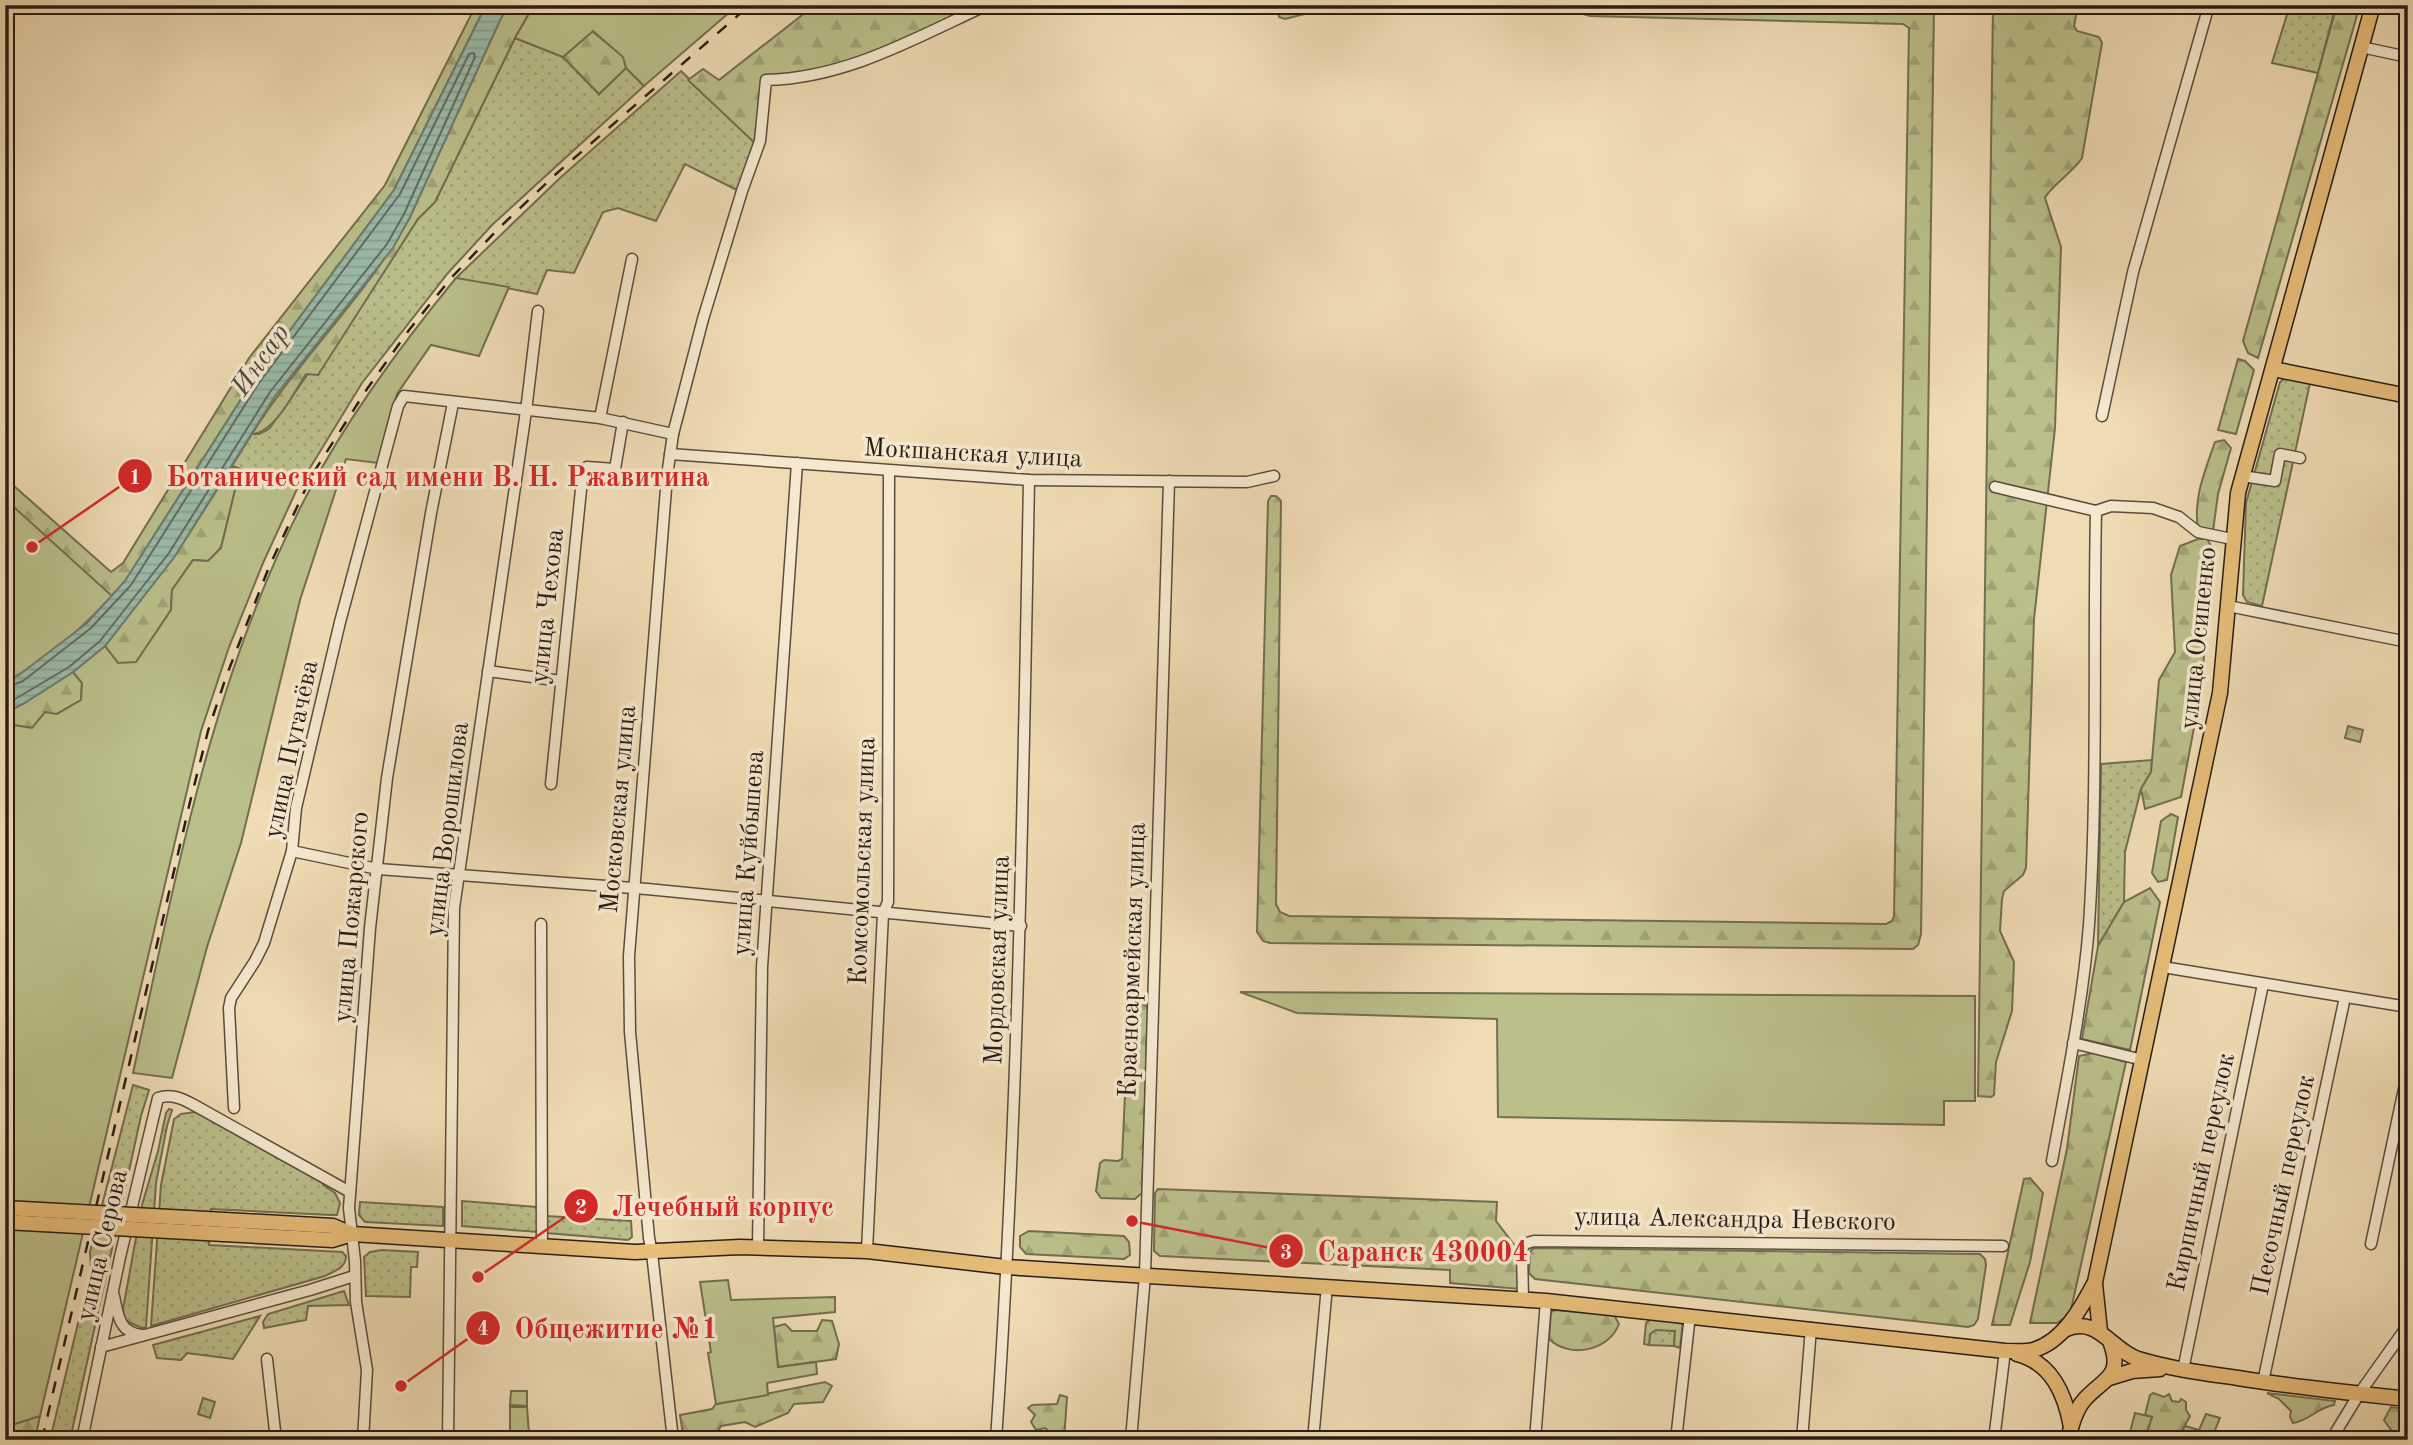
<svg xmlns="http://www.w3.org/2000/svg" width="2413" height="1445" font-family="'Old Standard TT',serif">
  <defs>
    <pattern id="grass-dots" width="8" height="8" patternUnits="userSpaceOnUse" patternTransform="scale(1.75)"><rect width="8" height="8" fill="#bbc08b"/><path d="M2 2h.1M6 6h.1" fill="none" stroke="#a1a477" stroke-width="1.8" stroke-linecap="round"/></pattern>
    <pattern id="forest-firs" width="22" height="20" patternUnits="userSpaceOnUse" patternTransform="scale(1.75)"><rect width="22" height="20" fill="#bbc08b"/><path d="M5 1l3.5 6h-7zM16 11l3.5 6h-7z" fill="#a1a477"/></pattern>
    <pattern id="park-crowns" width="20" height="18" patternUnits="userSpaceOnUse" patternTransform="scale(1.75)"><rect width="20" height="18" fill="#bbc08b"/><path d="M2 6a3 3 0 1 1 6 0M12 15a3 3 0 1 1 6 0" fill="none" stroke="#a1a477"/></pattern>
    <pattern id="water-rules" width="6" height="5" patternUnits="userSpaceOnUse" patternTransform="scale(1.75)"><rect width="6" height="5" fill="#9bbcaa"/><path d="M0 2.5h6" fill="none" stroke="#86a192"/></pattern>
  </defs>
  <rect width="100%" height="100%" fill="#f0dcb4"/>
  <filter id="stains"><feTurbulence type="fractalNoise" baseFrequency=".00286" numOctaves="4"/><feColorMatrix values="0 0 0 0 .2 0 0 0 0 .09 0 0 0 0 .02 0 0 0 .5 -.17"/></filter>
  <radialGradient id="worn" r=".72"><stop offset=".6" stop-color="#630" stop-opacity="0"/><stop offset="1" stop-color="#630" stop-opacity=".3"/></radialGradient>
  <g fill="url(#grass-dots)" stroke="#726e51" stroke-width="2">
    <path d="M2290 5H2336L2318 73 2272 63Z"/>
    <path d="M515 38 563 57 599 94 626 68 644 86 492 225 448 273 362 383 297 489 232 466 252 434H259L269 429 418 218 435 202Z"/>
    <path d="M681 71 757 145 739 191 685 164 656 221 618 208 603 212 574 273 547 270 537 294 456 278 560 178Z"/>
    <path d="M2285 378 2310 383 2262 606 2247 602 2243 595 2246 503 2280 382Z"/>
    <path d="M2152 760 2151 772 2141 789 2125 852 2124 902 2098 946 2101 764Z"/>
    <path d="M133 1085 149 1090 141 1116 70 1440H50L91 1269 90 1252Z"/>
    <path d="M169 1109 172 1110 167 1126 156 1183 146 1327 142 1328 124 1320 123 1309 142 1205 158 1151 166 1113Z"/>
    <path d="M195 1112 323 1183V1185L335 1193 340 1203 337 1215H331L211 1209 209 1245 342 1252 346 1256C346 1268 334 1271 325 1276L151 1326 161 1185 174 1119 181 1114Z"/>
    <path d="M462 1201 537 1207 538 1232 462 1226Z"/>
    <path d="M360 1202 443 1207V1226L365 1222 359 1215Z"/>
    <path d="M546 1216 631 1221 632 1237 628 1240 547 1233Z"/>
    <path d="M382 1250 418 1252 417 1267H411L410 1297 366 1296 364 1257 370 1252Z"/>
    <path d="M344 1291 349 1305 308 1306 306 1320 264 1328 263 1322 268 1314Z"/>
    <path d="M260 1316 233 1359 187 1353 181 1360 157 1358 153 1345Z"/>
    <path d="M1656 1329 1675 1331 1674 1346 1649 1345 1650 1334Z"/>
  </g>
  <g fill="url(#forest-firs)" stroke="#726e51" stroke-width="2">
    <path d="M476 5H486L394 190 254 379 125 581 87 623 5 682V478L111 572 123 563 249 358 385 185Z"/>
    <path d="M510 5H534L515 38 435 202 418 219 318 375 306 374C294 392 274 434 252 434 299 358 367 296 410 217L501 18Z"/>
    <path d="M815 5H992L850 69 767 85 757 145 688 80 703 69 719 80Z"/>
    <path d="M1277 5H1340L1285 19 1279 17Z"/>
    <path d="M1579 5H1934L1921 934 1918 945 1913 949 1270 943 1263 941 1257 932 1268 501 1271 496H1276L1281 501 1276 904 1280 912 1289 916 1886 924 1892 921 1894 916 1909 28 1903 24 1590 16 1583 14Z"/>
    <path d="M1993 5H2078L2074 26 2077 31 2099 37 2102 43 2082 158C2074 171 2048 189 2045 198L2061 247 2055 428 2034 619 2026 868 2023 875 2004 891 2002 899 2000 931 2014 962 2012 1011 1996 1062 1994 1095 1991 1097 1978 1096Z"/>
    <path d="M2337 5H2360L2258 358 2248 353 2243 341Z"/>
    <path d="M592 31 624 57 626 68 599 94 563 57Z"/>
    <path d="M2238 359 2245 361 2254 370 2236 434 2218 430Z"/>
    <path d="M2224 440 2231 448 2218 494 2213 531 2198 529C2193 498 2205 471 2215 442Z"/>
    <path d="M232 466 236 486 221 548 208 561 193 560 172 590 171 610 136 663H118L105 646 175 556Z"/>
    <path d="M2198 539H2207L2211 546 2202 685 2181 797 2145 809 2141 789 2151 772 2159 680 2175 652 2171 575 2180 546Z"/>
    <path d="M73 672 82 683 81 700 32 728 13 725 5 729V713L23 704Z"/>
    <path d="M2171 814 2178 817 2167 880 2158 882 2152 873 2161 821Z"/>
    <path d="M2150 888 2160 902 2130 1050 2082 1039 2098 946 2124 902Z"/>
    <path d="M1134 1004 1145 1005 1148 1008 1142 1193 1135 1199 1101 1198 1096 1191 1100 1163 1104 1160 1118 1161 1122 1159 1129 1010Z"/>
    <path d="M2093 1053 2126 1062 2070 1314 2057 1323H2030L2067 1149 2079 1056Z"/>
    <path d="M2030 1178 2043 1193 2030 1262 2010 1325H1992L2024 1179Z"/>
    <path d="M1158 1189 1497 1202 1496 1221 1519 1251 1520 1289 1450 1283V1270L1160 1256 1154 1251 1155 1193Z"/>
    <path d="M1029 1231 1124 1236 1129 1242 1130 1255 1124 1259 1026 1254 1020 1247V1236Z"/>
    <path d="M1538 1248 1980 1254 1985 1259 1986 1265 1978 1319 1974 1325 1968 1327 1535 1279 1529 1273 1530 1252 1532 1249Z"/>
    <path d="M1555 1310 1614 1315 1619 1324C1609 1351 1570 1359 1549 1339L1551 1312Z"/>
    <path d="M1652 1318 1683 1321 1680 1348 1674 1346 1675 1331 1656 1330 1650 1334 1649 1345 1644 1344 1646 1323Z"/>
    <path d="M822 1320 832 1321 839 1344 836 1359 778 1367 774 1327 785 1324 792 1331H817Z"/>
    <path d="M825 1382 832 1386 823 1402 794 1404 788 1413 755 1427 745 1422 721 1426 713 1440H684L680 1415 712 1409 716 1404Z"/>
    <path d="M2153 1393 2164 1397 2169 1394 2172 1401 2179 1402 2181 1399 2186 1402V1410L2190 1416 2177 1440H2159L2146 1434 2152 1417 2145 1415 2150 1395Z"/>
    <path d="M2267 1393 2335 1401 2334 1405C2318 1407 2309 1421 2293 1423L2290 1417 2291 1411 2279 1399Z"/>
    <path d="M1060 1395 1067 1397 1064 1440H1048L1051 1433 1045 1428 1036 1430 1031 1422 1035 1415 1028 1408 1032 1405 1057 1404Z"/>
    <path d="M2391 1407 2405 1409 2401 1431H2408V1440H2393L2391 1430 2384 1420Z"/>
    <path d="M40 1416 35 1440H5V1427Z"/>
  </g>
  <g fill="url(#park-crowns)" stroke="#726e51" stroke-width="2">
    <path d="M2348 726 2363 730 2360 742 2345 738Z"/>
    <path d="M511 1391H527V1406L510 1405Z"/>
    <path d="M203 1398 215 1402 210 1418 198 1414Z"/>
  </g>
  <g fill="#bbc08b" stroke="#726e51" stroke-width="2">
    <path d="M534 5H738L644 86 626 68 623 57 593 31 563 57 515 38Z"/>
    <path d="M456 278 509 287 479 356 431 345 397 394 378 463 346 459 300 600 241 843 207 947 172 1078 133 1073C176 876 213 671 309 491 350 414 401 345 456 278Z"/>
    <path d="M232 466 297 489 263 563 229 647 201 731 40 1416 5 1427V729L13 725 32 728 45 712 57 714 81 700 82 683 73 672 105 646 118 663 136 662 171 610 172 590 193 560 208 561 221 548 236 486Z"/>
    <path d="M5 499 112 596C81 629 46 662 5 682Z"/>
    <path d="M1240 992 1975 996V1101H1944V1125L1498 1117 1497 1019 1297 1013Z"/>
    <path d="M728 1280 731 1300 835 1297V1312L773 1318 778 1367 816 1362 817 1374 767 1383 768 1395 716 1404 708 1353 711 1352 700 1282Z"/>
    <path d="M510 1407H527L529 1434H510Z"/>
    <path d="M2135 1413 2152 1417 2146 1434 2157 1440H2128Z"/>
    <path d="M2206 1414 2220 1418 2211 1440H2178L2185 1426 2199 1430Z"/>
  </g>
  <path fill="url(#water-rules)" stroke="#6d7c6f" stroke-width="2" d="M486 5H510L501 18 410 217 393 248 275 396 175 556 105 646 73 672 23 704 5 713V682L19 675 87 623 125 581 254 379 394 190Z"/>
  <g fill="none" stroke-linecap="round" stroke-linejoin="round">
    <path stroke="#626c60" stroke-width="2" d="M5 688 23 681 91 628 131 585 259 383 400 194 469 54 474 53 475 57 404 214 387 244 270 392 169 553 100 641 69 667 5 705"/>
    <g stroke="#5a4c3e" stroke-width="13">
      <g id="minor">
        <path d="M2361 47 2408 57"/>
        <path d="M2102 416 2133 272 2209 5"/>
        <path d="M600 418 632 259"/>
        <path d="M670 454 1029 480 1247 482 1274 476"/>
        <path d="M2242 476 2275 481 2280 454 2300 458"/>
        <path d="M1995 487 2096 511"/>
        <path d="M2228 606 2408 642"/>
        <path d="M488 671 561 681"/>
        <path d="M551 784 583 470 587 467 615 469 623 422"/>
        <path d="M292 851 378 869 647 889 1021 926"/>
        <path d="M541 924 542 1245"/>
        <path d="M2163 967 2408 1007"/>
        <path d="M2073 1043 2143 1060"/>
        <path d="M234 1108 229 1008 231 998 255 961 264 943 292 851 296 808 340 622 398 406 404 396 600 418 673 434"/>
        <path d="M2052 1161C2066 1084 2083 1002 2089 925 2098 787 2093 649 2096 511L2111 506 2153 508 2179 517 2198 532 2232 539"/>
        <path d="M2371 1244 2408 1070"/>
        <path d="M758 1247 762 967 797 463"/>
        <path d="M867 1251 883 913 888 902 889 471"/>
        <path d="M114 1296C118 1315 119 1333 142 1335"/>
        <path d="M1523 1299 1522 1250 1524 1244 1534 1241 2003 1246"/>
        <path d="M101 1347 310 1290 354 1276"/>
        <path d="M267 1359 276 1440"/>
        <path d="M2183 1370 2263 984"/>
        <path d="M2263 1382 2345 997"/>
        <path d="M82 1440 120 1257 158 1098C171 1093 183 1099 194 1105L350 1192"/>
        <path d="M363 1440 367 1370 356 1302 355 1261 349 1208 370 928 387 778 431 513 453 403"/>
        <path d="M448 1440 454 908 526 411 538 311"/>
        <path d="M673 1440 652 1253 649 1238 630 1032 629 956 667 476 673 434 703 319 742 191 760 141 766 80C847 78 915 38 987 5"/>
        <path d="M996 1440C1018 1120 1023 800 1029 480"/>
        <path d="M1131 1440 1145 1275 1169 481"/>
        <path d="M1313 1440 1327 1286"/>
        <path d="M1535 1440 1546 1301"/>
        <path d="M1676 1440 1690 1315"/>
        <path d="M1802 1440 1811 1328"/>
        <path d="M1994 1440 2005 1351"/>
        <path d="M2331 1440 2359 1394 2408 1325"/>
      </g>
    </g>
    <g stroke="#281c17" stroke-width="17">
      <g id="major">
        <path d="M2273 369 2408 396"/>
        <path d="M225 1220 333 1226 352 1234 635 1252 740 1247 867 1251 1006 1267 1546 1301 2005 1351C2014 1351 2024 1352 2033 1350 2063 1342 2082 1307 2095 1282L2220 693 2238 493 2373 5"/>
        <path d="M224 1234 332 1240 352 1234"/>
        <path d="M2095 1284 2100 1331"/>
        <path d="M2064 1330C2097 1314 2111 1350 2138 1359 2171 1369 2204 1373 2238 1378 2294 1387 2351 1393 2408 1399"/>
        <path d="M2017 1354C2052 1363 2065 1394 2071 1427"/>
        <path d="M2109 1378 2132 1371 2160 1369"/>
        <path d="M2068 1440C2071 1426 2075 1410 2085 1399 2103 1379 2123 1377 2111 1344"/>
      </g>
    </g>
    <use href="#minor" stroke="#f5e8ce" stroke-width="10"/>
    <use href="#major" stroke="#e8be7a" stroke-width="14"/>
    <path stroke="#281c17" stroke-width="2.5" stroke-dasharray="12 12" stroke-linecap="butt" d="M42 1440 190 802 208 731 226 677 269 567 312 475 367 389 409 330 452 277 500 227 556 174 750 5"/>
    <g stroke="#281c17" stroke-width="17" stroke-linecap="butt">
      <g id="major-bridge">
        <path d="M5 1208 225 1220"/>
        <path d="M5 1222 224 1234"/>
      </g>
    </g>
    <use href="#major-bridge" stroke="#e8be7a" stroke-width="14"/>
  </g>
  <g text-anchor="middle" stroke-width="7" stroke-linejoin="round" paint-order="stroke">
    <g font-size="26" fill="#281c17" stroke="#f5e8ce">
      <text transform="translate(973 452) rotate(3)" y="9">Мокшанская улица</text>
      <text transform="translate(546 606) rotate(-84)" y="9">улица Чехова</text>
      <text transform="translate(2197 638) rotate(-84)" y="9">улица Осипенко</text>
      <text transform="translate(290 749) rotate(-78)" y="9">улица Пугачёва</text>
      <text transform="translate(617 809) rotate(-85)" y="9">Московская улица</text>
      <text transform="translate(446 829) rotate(-83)" y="9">улица Ворошилова</text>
      <text transform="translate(747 853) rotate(-86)" y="9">улица Куйбышева</text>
      <text transform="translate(861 861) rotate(-88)" y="9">Комсомольская улица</text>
      <text transform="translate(350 917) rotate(-85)" y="9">улица Пожарского</text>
      <text transform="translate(996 960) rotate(-88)" y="9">Мордовская улица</text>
      <text transform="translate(1131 960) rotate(-88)" y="9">Красноармейская улица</text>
      <text transform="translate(2200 1172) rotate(-78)" y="9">Кирпичный переулок</text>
      <text transform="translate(2282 1185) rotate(-78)" y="9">Песочный переулок</text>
      <text transform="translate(1735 1218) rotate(1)" y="9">улица Александра Невского</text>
      <text transform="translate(101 1245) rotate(-77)" y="9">улица Серова</text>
    </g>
    <g font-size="28" font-style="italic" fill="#4a4c43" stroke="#f5e8ce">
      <text transform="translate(259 359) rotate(-55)" y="10">Инсар</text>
    </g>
  </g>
  <path fill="none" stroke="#d62828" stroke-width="2.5" d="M32 547L135 476M478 1277L581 1206M1132 1221L1286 1251M401 1386L483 1328"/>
  <g fill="#d62828" stroke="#f5e8ce" stroke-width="2.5">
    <circle cx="32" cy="547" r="7"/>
    <circle cx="478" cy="1277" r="7"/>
    <circle cx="1132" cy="1221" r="7"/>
    <circle cx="401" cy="1386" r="7"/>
    <circle cx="135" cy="476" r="18"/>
    <circle cx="581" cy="1206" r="18"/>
    <circle cx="1286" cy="1251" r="18"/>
    <circle cx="483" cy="1328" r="18"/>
  </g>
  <g font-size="21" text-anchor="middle" font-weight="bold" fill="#fff">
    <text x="135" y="484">1</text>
    <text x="581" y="1214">2</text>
    <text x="1286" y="1259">3</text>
    <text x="483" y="1335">4</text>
  </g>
  <g font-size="28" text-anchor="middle" font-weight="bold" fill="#d62828" stroke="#f5e8ce" stroke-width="7" stroke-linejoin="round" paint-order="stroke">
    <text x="438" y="486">Ботанический сад имени В. Н. Ржавитина</text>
    <text x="723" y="1216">Лечебный корпус</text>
    <text x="1423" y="1261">Саранск 430004</text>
    <text x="616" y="1338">Общежитие №1</text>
  </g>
  <rect width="2413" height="1445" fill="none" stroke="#f0dcb4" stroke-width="28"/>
  <rect x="7" y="7" width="2399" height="1431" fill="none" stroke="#281c17" stroke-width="3.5"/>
  <rect x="14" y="14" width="2385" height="1417" fill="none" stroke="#281c17" stroke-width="2"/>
  <rect width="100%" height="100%" filter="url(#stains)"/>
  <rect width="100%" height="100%" fill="url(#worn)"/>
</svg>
